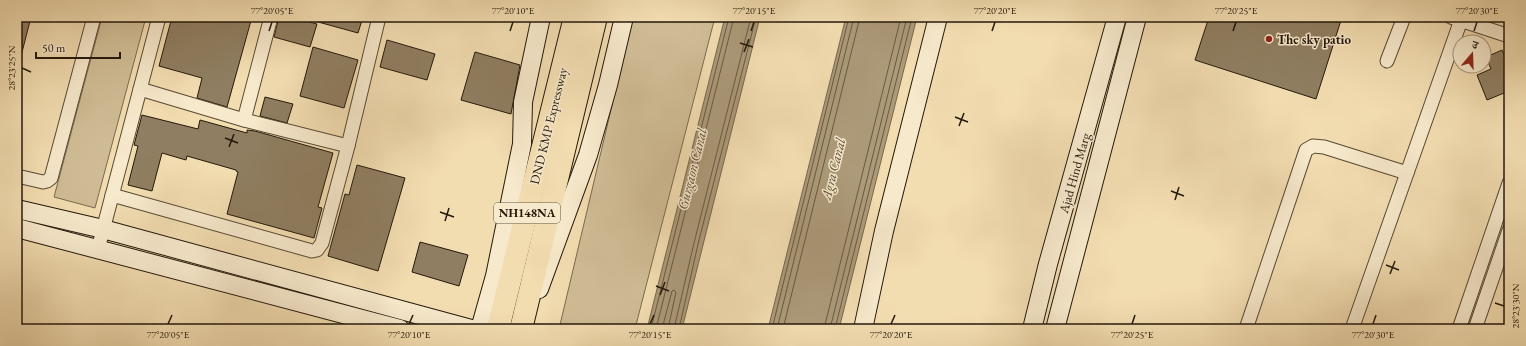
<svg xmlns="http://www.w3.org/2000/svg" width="1526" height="346" font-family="'EB Garamond','Noto Serif Devanagari',serif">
  <rect width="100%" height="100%" fill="#f2ddb1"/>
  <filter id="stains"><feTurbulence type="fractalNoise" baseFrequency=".005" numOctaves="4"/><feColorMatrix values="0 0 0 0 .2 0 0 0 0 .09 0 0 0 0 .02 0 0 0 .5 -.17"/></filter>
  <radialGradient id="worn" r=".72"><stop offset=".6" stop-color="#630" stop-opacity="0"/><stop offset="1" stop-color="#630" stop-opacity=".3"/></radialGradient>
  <g fill="#cfbc95" stroke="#7a6a50">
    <path d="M102 17H146L95 208 54 197Z"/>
    <path d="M633 17H715L635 329H559Z"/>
  </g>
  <g fill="#ac9a79" stroke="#76664d">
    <path d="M725 17H760L682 329H647Z"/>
    <path d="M846 17H917L839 329H768Z"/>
  </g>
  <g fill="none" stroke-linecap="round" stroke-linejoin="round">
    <g stroke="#685942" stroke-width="1">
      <path d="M651 329 729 17"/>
      <path d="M656 329 734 17"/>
      <path d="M662 329 672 291 674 290 676 292 668 329"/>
      <path d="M674 329 694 243 751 17"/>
      <path d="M679 329 698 244 756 17"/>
      <path d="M772 329 849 17"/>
      <path d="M777 329 854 17"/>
      <path d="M783 329 860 17"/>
      <path d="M824 329 901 17"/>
      <path d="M830 329 907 17"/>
      <path d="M835 329 912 17"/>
    </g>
  </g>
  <g fill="#8f7e61" stroke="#24180b">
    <path d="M172 17H252L227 107 197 98 202 78 159 66Z"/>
    <path d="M279 17H293L317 24 310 47 274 37Z"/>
    <path d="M311 17H363L358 33 311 20Z"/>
    <path d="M1209 17H1342L1316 99 1195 60Z"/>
    <path d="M17 18 30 21 20 60 17 59Z"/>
    <path d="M387 40 435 54 427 80 380 67Z"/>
    <path d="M313 47 358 60 344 108 300 96Z"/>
    <path d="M1502 50 1509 67V91L1487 100 1477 75 1491 69 1486 57Z"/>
    <path d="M475 52 520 65 511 114 461 100Z"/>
    <path d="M265 97 293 104 287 123 260 116Z"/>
    <path d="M142 115 198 129 200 120 247 133V130L255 131 333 153 318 207 322 208 314 238 227 214 238 172 236 171V170L187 156 186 160 162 153 152 191 128 185 138 146 134 145Z"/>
    <path d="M357 165 405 178 378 271 328 256 345 194 349 195Z"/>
    <path d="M420 242 468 255 459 286 412 272Z"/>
  </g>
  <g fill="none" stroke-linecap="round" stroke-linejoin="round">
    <g stroke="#584934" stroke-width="15">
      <g id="street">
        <path d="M1451 17 1509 36"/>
        <path d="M1387 61 1404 17"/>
        <path d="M140 89 244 120 348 146"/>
        <path d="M244 120 271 17"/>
        <path d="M17 176 43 182 47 181 51 178 94 17"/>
        <path d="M112 195 312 251 317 250 322 243 348 146 379 17"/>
        <path d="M98 249 159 17"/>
        <path d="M1246 329 1306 150 1313 146 1324 147 1407 173"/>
        <path d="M1352 329 1461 20"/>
        <path d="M1459 329 1509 183"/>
        <path d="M1475 329 1509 230"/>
      </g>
    </g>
    <g stroke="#24180b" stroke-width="20">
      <g id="secondary">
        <path d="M17 209 103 229 471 329"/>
        <path d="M17 228 400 329"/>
        <path d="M539 289 588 155 608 85 624 17"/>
        <path d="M480 329 495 276 522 144 523 102 541 17"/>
        <path d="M863 329 884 231 938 17"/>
        <path d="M1032 329 1048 264 1117 17"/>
        <path d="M1055 329 1137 17"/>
      </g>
    </g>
    <g stroke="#24180b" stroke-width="24">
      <g id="highway">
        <path d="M498 329 575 17"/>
        <path d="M521 329 596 17"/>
      </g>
    </g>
    <use href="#street" stroke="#f7e9cc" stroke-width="13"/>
    <use href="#secondary" stroke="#f7e9cc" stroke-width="18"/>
    <use href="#highway" stroke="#f2ddb1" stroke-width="22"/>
  </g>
  <path fill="none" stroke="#24180b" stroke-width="1.5" d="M269 31 272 22M510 31 513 22M751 31 754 22M992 31 995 22M1233 31 1236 22M1474 31 1477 22M740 43 753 47M744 52 749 39M22 68 31 72M955 117 968 122M959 126 964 113M225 138 238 143M229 147 234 134M1171 191 1184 196M1175 200 1179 187M440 212 454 217M445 221 449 208M1386 265 1399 270M1390 274 1395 261M656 286 669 291M660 295 665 282M1495 303 1504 306M168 324 172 315M409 324 413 315M650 324 654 315M891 324 895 315M1132 324 1135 315M1373 324 1376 315"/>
  <circle fill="#8f2418" stroke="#f7e9cc" stroke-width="1.5" cx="1269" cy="39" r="4"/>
  <g text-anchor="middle" stroke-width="3" stroke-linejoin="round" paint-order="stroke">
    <rect fill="#f7e9cc" stroke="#635745" stroke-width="1" x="494" y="203" width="66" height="20" rx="3"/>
    <g font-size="12" font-weight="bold" fill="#24180b">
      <text x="527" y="217">NH148NA</text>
    </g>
    <g font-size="13" font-weight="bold" fill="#24180b" stroke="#f7e9cc" text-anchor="start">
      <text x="1277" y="44">The sky patio</text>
    </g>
    <g font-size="13" fill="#24180b" stroke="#f7e9cc">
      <text transform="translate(548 126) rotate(-76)" y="5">DND KMP Expressway</text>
      <text transform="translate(1074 173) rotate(-74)" y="5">Ajad Hind Marg</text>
    </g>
    <g font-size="14" font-style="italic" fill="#5a4c37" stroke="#f7e9cc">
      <text transform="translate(692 169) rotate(-76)" y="5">Gurgaon Canal</text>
      <text transform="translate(833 169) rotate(-76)" y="5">Agra Canal</text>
    </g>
  </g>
  <rect width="1526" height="346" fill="none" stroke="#f2ddb1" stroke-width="44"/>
  <g transform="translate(1472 54) rotate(19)"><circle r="19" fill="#f7e9cc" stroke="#a3957f"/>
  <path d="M0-3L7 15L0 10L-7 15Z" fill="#8f2418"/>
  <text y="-6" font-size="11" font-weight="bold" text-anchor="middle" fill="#24180b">उ</text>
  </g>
  <path d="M36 52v6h84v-6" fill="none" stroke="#24180b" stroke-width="2"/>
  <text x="42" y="52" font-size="12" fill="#24180b" stroke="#f7e9cc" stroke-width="3" paint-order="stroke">50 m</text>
  <rect x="22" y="22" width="1482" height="302" fill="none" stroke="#24180b" stroke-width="1.5"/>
  <g font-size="10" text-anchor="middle" fill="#24180b">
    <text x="272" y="14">77°20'05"E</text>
    <text x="513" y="14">77°20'10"E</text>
    <text x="754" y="14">77°20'15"E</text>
    <text x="995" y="14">77°20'20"E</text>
    <text x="1236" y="14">77°20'25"E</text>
    <text x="1477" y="14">77°20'30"E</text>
    <text transform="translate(11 68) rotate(-90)" y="4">28°23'25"N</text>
    <text transform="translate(1515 306) rotate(-90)" y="4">28°23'30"N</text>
    <text x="168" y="338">77°20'05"E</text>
    <text x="409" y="338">77°20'10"E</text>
    <text x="650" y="338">77°20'15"E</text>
    <text x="891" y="338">77°20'20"E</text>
    <text x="1132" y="338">77°20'25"E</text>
    <text x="1373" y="338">77°20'30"E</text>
  </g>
  <rect width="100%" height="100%" filter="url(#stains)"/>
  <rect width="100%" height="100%" fill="url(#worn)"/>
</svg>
